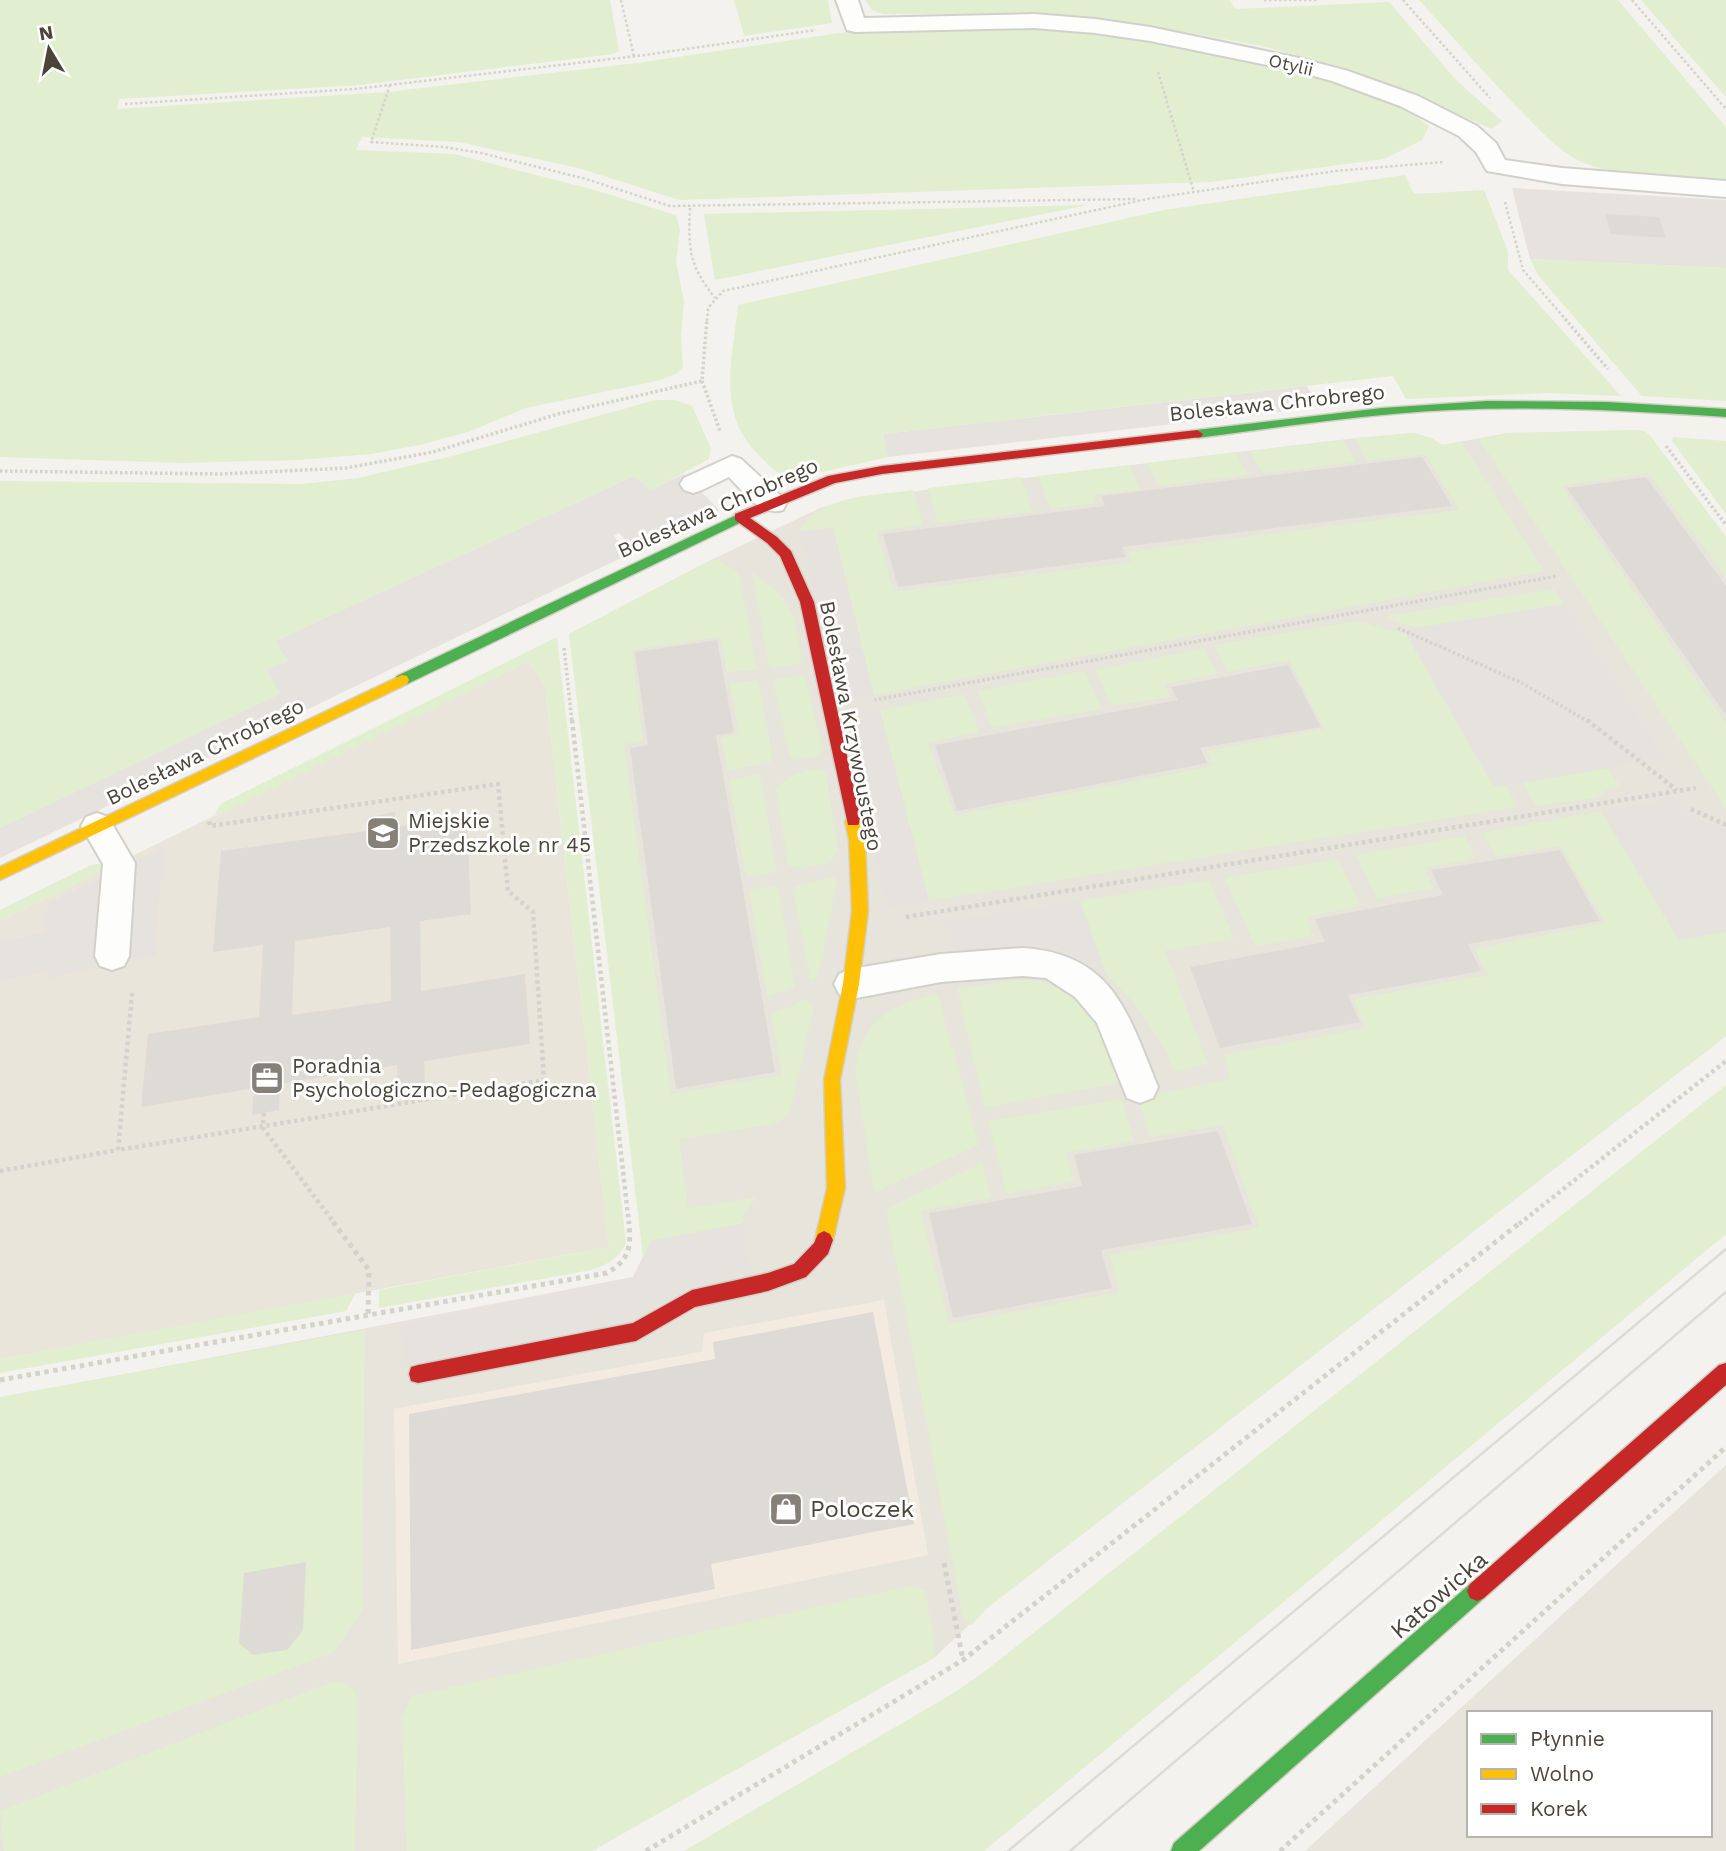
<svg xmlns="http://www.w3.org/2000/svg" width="1726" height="1851" font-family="'Work Sans',sans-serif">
  <rect width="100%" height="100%" fill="#f4f2ee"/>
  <g fill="#e7e4dc" fill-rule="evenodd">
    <path d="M1639 430 1648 434 1726 537V1036L987 1608 934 1658 861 1696 592 1851H0V1398L633 1277 651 1241 569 634 711 560 820 508 858 498 1356 438 1414 433 1431 438 1442 445 1508 433ZM702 1352 399 1664 395 1409Z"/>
    <path d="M1726 1465V1851H1305L1651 1533ZM1469 1713H1710V1835H1469Z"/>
  </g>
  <path fill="#f3ebdf" d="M884 1300 928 1555 398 1664 394 1409 702 1352 704 1333Z"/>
  <path fill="#e6e2de" d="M1512 188 1726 200V268L1530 259Z"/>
  <path fill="#eae5da" d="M529 661 545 686 609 1247 0 1359V921Z"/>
  <g fill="#e1eecf">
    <path d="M0 0H610L619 51 613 54 360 85 119 99 117 109 387 92 637 63 860 30 1044 28 1141 38 1335 79 1402 106 1429 126 1422 140 1384 159 1210 182 680 200 578 168 459 142 362 137 356 150 454 154 591 189 676 215 680 230 676 262 684 301 681 336 683 367 676 374 661 380 526 408 468 432 419 445 371 454 298 460 181 463 0 457Z"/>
    <path d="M734 0H828L832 23 744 36Z"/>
    <path d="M865 0H1229L1236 9 1389 2 1457 81 1502 121 1492 129 1352 70 1262 46 1144 25 1066 15 884 14 872 10Z"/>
    <path d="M1419 0H1618L1726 127V180C1685 181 1626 178 1587 164 1562 155 1543 133 1525 115 1488 78 1454 38 1419 0Z"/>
    <path d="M1641 0H1726V97Z"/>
    <path d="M1405 175 1414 194 1484 190 1508 251V270L1621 396 1548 393 1406 399 1393 376 883 434 888 457 791 479C775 473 765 462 754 450 717 410 733 355 738 305L1164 210Z"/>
    <path d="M1088 205 715 280 704 214Z"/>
    <path d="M1530 259 1726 268V401L1642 396 1538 275Z"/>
    <path d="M656 400H675L692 406 711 448 709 459 650 491 634 476 275 641 287 661 268 670 281 694 0 828V481L302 484 358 478 456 455Z"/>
    <path d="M1639 430 1645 431 1652 438 1726 537V577L1648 473 1561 486 1726 723V809L1479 439 1508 433Z"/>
    <path d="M1414 433 1431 438 1442 445 1461 442 1544 571 874 695 833 528 799 532C819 494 875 496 913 490L923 525 877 531 894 592 1133 562 1129 552 1459 510 1425 454 1367 461 1356 438Z"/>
    <path d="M1673 437 1726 441V514L1672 441Z"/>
    <path d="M1343 440 1355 462 1263 473 1250 451Z"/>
    <path d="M1236 452 1247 475 1158 486 1147 463Z"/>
    <path d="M1129 465 1140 489 1094 495 1097 503 1050 509 1038 476Z"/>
    <path d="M1021 477 1033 512 938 523 928 488Z"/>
    <path d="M711 560H718L739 573 757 670 727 672 720 637 632 650 643 741 624 744 671 1094 782 1075 771 1013 797 1005 803 999 813 1003V1011L789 1116 773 1124 679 1139 688 1208 757 1197 742 1215 745 1223 651 1241 643 1257 569 634Z"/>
    <path d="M752 573C796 601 792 611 802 659L799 664 775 668 769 667Z"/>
    <path d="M1553 589 1564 604 1416 628 1382 617Z"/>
    <path d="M1357 621 1406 634 1494 787 1506 785 1518 807 929 901 880 710 964 694 979 732 928 743 955 815 1213 766 1206 751 1324 729 1289 660 1227 672 1214 645Z"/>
    <path d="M557 637 626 1243C619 1259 606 1265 591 1270L379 1308V1290L609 1247 545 686 529 661 217 816 216 812 221 804Z"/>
    <path d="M1204 648 1217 674 1165 684 1170 697 1111 706 1096 670Z"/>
    <path d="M1084 671 1101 709 992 728 978 691Z"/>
    <path d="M801 675 806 678 822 750 819 756 793 760 790 757 773 683 777 679Z"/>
    <path d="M758 680 772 755 770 762 728 771 721 738 739 734 730 684Z"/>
    <path d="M1608 768 1620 786 1608 789 1596 798 1536 806 1522 783Z"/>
    <path d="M817 769 823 770 826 775 838 851 829 863 801 868 788 865 776 790C788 775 798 772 817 769Z"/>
    <path d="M760 774 777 872 746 877 729 780Z"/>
    <path d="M1601 811 1679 940 1726 932V1036L987 1608 972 1625 963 1619 886 1209 982 1163 991 1198 921 1211 949 1324 1119 1292 1109 1255 1259 1228 1223 1125 1150 1137 1138 1098 1230 1079 1223 1055 1365 1028 1354 999 1488 975 1475 949 1605 923 1560 846 1496 857 1484 837 1486 832 1493 831Z"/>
    <path d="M1465 836 1475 859 1424 868 1433 888 1377 899 1356 855Z"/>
    <path d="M1338 859 1360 906 1307 917 1313 936 1255 946 1225 878Z"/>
    <path d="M104 863 110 868 0 921V910L91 865Z"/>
    <path d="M834 877 837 883 819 971 818 977 810 980 794 894 795 886Z"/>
    <path d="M1209 880 1234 939 1165 951 1208 1064 1173 1072 1166 1051 1154 1032 1132 1001 1106 975 1080 901Z"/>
    <path d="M771 886 777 888 779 892 794 982V987L767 996 749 890Z"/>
    <path d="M1024 979C1038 982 1052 984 1066 990 1097 1006 1108 1054 1121 1083L985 1107 957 989Z"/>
    <path d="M938 994 979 1145 874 1192 855 1070C862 1019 891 1005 938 994Z"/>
    <path d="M1726 1085V1234L984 1851H684L957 1691 989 1668Z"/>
    <path d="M1122 1099 1134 1141 1066 1153 1074 1181 1007 1194 988 1121Z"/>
    <path d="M356 1293 346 1311 0 1373V1359Z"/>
    <path d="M365 1330 362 1610 335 1652 0 1777V1397Z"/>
    <path d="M911 1586 925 1590 936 1647 934 1658 592 1851H407L402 1720 411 1696Z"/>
    <path d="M332 1682C347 1683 353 1684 358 1700L355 1851H4L0 1811Z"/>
  </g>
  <g fill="#e6e3df">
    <path d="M1307 386 1319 407 888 457 883 434Z"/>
    <path d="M684 474 719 510 635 551 619 533 613 535 629 554 0 858V828L280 694 267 670 287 661 275 641 634 476 650 490Z"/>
    <path d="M833 527 874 695 837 700 799 532Z"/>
    <path d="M1564 604 1666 758 1494 787 1404 630Z"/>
    <path d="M880 710 929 901 886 908 841 715Z"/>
    <path d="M1676 799 1686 815 1726 829V932L1679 940 1601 811Z"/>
    <path d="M163 847 155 956 48 978 47 972 0 980V942L46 932 48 903Z"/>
    <path d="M1080 901 1106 975 1068 951 1045 945 955 958 944 922Z"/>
    <path d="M745 1223 752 1274 627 1324 402 1368 401 1324 633 1277 651 1241Z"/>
  </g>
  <g fill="#dedbd6" fill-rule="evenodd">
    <path d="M1605 214 1659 217 1666 238 1611 234Z"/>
    <path d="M1422 457 1452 506 1122 547 1126 557 898 587 883 534 1105 506 1101 496Z"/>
    <path d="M1646 477 1726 586V715L1567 488Z"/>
    <path d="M717 640 734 733 716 735 775 1072 676 1089 630 748 648 745 635 652Z"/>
    <path d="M1288 665 1321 727 1200 748 1207 763 957 811 935 745 1178 700 1171 687Z"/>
    <path d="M395 812 396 827 467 816 471 914 420 921 421 991 525 974 530 1044 424 1061 425 1086 398 1091 397 1065 280 1084 279 1110 252 1115 254 1088 141 1107 148 1034 259 1017 263 945 213 952 221 851 373 830V816ZM390 927 391 1001 292 1015 295 941Z"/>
    <path d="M1560 850 1600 921 1468 944 1481 971 1348 995 1360 1022 1220 1048 1190 967 1325 942 1315 919 1443 895 1431 870Z"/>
    <path d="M1218 1131 1252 1224 1101 1250 1112 1288 953 1318 929 1213 1082 1186 1074 1155Z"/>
    <path d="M873 1312 914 1524 711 1564 715 1589 411 1650 409 1414 715 1359 713 1342Z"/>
    <path d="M306 1562 303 1630 287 1650 253 1655 239 1643 244 1573Z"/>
  </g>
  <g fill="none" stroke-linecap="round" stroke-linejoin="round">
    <g stroke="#d2d0cb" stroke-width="4">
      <g id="lane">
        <path d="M732 456 741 459 783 498 786 504 783 510C760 517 744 492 729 477L702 490 693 493 684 490 680 484 684 478Z"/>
        <path d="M97 813 108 817 135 863 129 956 124 966 112 970 100 966 95 956 103 864 81 826 86 817Z"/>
        <path d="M1023 948C1114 954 1128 1014 1158 1087L1153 1098 1140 1103 1127 1098 1097 1023 1075 997 1046 978 1023 976 941 982 851 999 839 994 834 984 839 974 851 969 941 954Z"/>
      </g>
    </g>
    <g stroke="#d2d0cb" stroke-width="4">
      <path id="street" d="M836 0H858L864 18 1034 14 1095 19 1150 27 1299 58 1348 71 1418 96 1477 126 1496 143 1505 160 1562 168 1726 181V197L1562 184 1487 171 1476 152 1459 136 1400 106 1332 81 1296 71 1150 41 1095 33 1034 28 855 32 847 30Z"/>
    </g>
    <g stroke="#d3cfc5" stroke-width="3">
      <g id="fast">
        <path d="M1487 401 1607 402 1726 409V417C1634 411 1542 406 1450 410 1365 414 1281 427 1197 438L1191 434 1197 430 1382 408Z"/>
        <path d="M747 510 753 514 752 517 407 684 402 685 395 680 397 676Z"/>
        <path d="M1477 1581 1484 1584 1487 1591 1484 1598 1199 1851H1171L1174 1843 1470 1584Z"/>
      </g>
    </g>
    <g stroke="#d3cfc5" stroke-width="3">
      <g id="slow">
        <path d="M402 675 407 676 409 680 407 684 0 880V867Z"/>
        <path d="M853 815 861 821 865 840 868 911 859 984 840 1080 845 1188 833 1240 830 1246 824 1249 818 1246 815 1240 827 1188 824 1080 843 984 852 911 849 840 845 821Z"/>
      </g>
    </g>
    <g stroke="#d3cfc5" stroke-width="3">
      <g id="jam">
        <path d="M1197 430 1203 434 1201 437 882 474 835 483 750 518 777 537 791 551 814 602 861 821 858 825H848L800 602 780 556 767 543 735 520V514L828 476 882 466Z"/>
        <path d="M824 1231 830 1234 833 1240 828 1254 806 1277 768 1291 695 1307 636 1341 418 1383 411 1381 409 1374 411 1367 418 1365 633 1323 692 1290 768 1273 794 1264 814 1243 818 1234Z"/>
        <path d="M1726 1363V1385L1484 1598 1477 1601 1470 1598 1467 1591 1470 1584 1719 1365Z"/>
      </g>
    </g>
    <g stroke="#d3d2cc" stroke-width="2.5" stroke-dasharray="2.5 2.5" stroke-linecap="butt">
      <path d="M621 0 634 56"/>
      <path d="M1264 0H1317"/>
      <path d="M1403 0 1490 98"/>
      <path d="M1632 0 1726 109"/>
      <path d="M1158 72 1194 192"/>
      <path d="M390 85 371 142 444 147 481 153 586 179 670 206 1136 199"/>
      <path d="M125 104 355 89 645 55 816 30"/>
      <path d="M1505 202 1523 270 1567 321"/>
      <path d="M690 208C688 249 689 265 715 298"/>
      <path d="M707 321 708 308 723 291 1147 199 1335 171 1444 162"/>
    </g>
    <g stroke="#d3d2cc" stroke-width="3.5" stroke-dasharray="2.5 2.5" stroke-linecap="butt">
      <path d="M1565 319 1608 369"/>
      <path d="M702 381 720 431"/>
      <path d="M1666 446 1726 525"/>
      <path d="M0 471 221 474 346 468 433 452 558 414 702 381 707 319"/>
      <path d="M1398 628 1520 682 1589 722"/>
      <path d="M564 648 572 722"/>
      <path d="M874 700 1557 576"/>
    </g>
    <g stroke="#d3d2cc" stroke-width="4.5" stroke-dasharray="3.5 3.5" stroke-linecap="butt">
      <path d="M572 720 629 1224"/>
      <path d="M1587 720 1677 790"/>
      <path d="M1691 809 1726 825"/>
      <path d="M906 917 1696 788"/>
      <path d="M132 993 118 1150 544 1080 533 912 508 891 498 784 210 826 209 820"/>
      <path d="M264 1113 263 1128 335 1224"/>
      <path d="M0 1171 118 1150"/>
      <path d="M1519 1224 1726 1061"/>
    </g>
    <g stroke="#d3d2cc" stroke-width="5" stroke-dasharray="4.5 4.5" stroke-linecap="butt">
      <path d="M333 1222 369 1270 368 1315"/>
      <path d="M0 1380 607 1273C630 1259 631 1248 629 1222"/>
      <path d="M944 1563 963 1660"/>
      <path d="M646 1851 963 1660 1521 1222"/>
      <path d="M1280 1851 1726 1447"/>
    </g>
    <use href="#lane" fill="#fdfdfc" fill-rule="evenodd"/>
    <use href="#street" fill="#fdfdfc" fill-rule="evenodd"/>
    <use href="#fast" fill="#4caf50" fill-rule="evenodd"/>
    <use href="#slow" fill="#ffc107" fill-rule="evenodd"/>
    <use href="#jam" fill="#c62828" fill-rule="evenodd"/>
    <g stroke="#dbdbda" stroke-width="2.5">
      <path d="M1008 1851 1726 1249"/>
      <path d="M1070 1851 1726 1292"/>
    </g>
  </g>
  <defs>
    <g id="school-square" transform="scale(1.75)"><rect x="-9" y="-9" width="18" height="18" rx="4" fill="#868178" stroke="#fff"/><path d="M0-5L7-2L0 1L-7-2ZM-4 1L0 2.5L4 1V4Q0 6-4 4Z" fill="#fff"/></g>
    <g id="office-square" transform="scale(1.75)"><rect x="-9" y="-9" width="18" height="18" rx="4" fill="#868178" stroke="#fff"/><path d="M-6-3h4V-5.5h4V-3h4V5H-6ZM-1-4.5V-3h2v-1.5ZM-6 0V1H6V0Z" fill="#fff"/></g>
    <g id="shop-square" transform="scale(1.75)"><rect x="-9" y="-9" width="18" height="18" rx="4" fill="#868178" stroke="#fff"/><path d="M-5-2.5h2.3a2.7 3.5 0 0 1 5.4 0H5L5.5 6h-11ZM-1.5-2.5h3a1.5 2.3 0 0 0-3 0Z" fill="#fff"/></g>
  </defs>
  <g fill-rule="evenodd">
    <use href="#school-square" x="383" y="833"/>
    <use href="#office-square" x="267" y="1078"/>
    <use href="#shop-square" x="786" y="1509"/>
  </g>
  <g text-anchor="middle" stroke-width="6" stroke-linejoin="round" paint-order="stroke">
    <g font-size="18" fill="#4b4439" stroke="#fff">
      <text transform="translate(1291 65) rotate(13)" y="6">Otylii</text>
    </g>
    <g font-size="21" fill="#4b4439" stroke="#fff">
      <text transform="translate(1277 403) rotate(-6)" y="7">Bolesława Chrobrego</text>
      <text transform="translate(718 508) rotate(-24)" y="7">Bolesława Chrobrego</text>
      <text transform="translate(851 726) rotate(79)" y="7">Bolesława Krzywoustego</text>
      <text transform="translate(205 752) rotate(-26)" y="7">Bolesława Chrobrego</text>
    </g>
    <g font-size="21" fill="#4b4439" stroke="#fff" text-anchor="start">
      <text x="408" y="828">Miejskie<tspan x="408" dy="24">Przedszkole nr 45</tspan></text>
      <text x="292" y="1073">Poradnia<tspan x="292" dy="24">Psychologiczno-Pedagogiczna</tspan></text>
    </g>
    <g font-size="24" fill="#4b4439" stroke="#fff" text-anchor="start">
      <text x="810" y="1517">Poloczek</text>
    </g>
    <g font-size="24" fill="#4b4439" stroke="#fff">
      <text transform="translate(1439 1595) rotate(-41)" y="8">Katowicka</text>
    </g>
  </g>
  <rect x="1467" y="1711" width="245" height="126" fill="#ffffff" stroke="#b7b4b0" stroke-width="2"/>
  <rect x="1481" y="1734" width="35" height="10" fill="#4caf50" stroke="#b7b4b0" stroke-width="2"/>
  <text x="1530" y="1746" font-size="21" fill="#4b4439">Płynnie</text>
  <rect x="1481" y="1769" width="35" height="10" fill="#ffc107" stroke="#b7b4b0" stroke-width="2"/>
  <text x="1530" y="1781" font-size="21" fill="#4b4439">Wolno</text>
  <rect x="1481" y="1804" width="35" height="10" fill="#c62828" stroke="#b7b4b0" stroke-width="2"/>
  <text x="1530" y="1816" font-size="21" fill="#4b4439">Korek</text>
  <g transform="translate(49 49) rotate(350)" stroke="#ffffff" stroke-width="5" paint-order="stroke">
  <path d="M0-5L12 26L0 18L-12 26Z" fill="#4b4439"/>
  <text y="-10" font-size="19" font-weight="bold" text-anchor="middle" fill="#4b4439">N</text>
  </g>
</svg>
